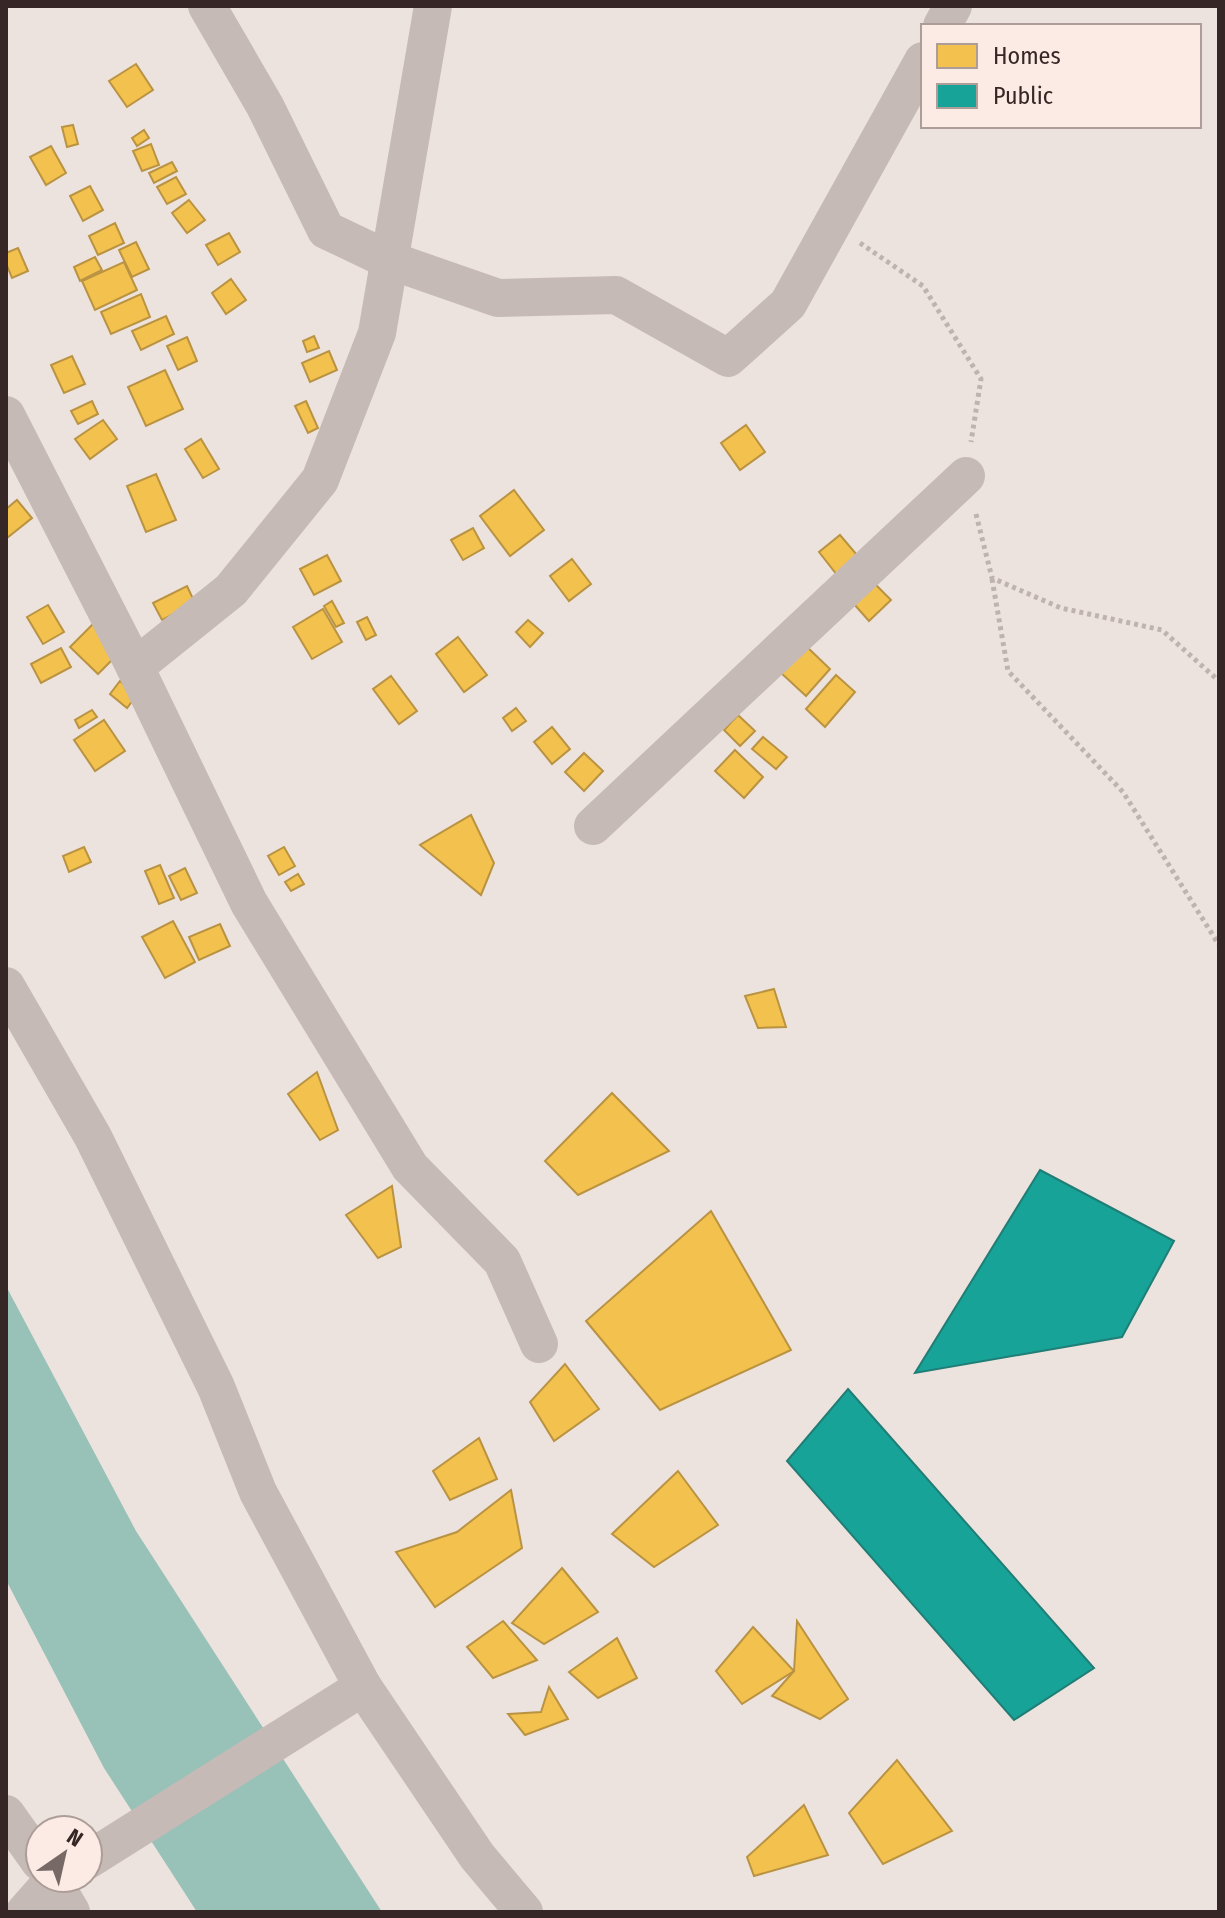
<svg xmlns="http://www.w3.org/2000/svg" width="1225" height="1918" font-family="'Fira Sans Condensed',sans-serif">
  <rect width="100%" height="100%" fill="#ede3de"/>
  <path fill="#98c1b8" d="M6 1286 136 1531 382 1912H197L104 1768 6 1580Z"/>
  <g fill="#f2c14e" stroke="#ba9342" stroke-width="2">
    <path d="M136 64 153 90 127 107 109 81Z"/>
    <path d="M73 125 78 144 67 147 62 127Z"/>
    <path d="M144 130 149 138 137 146 132 138Z"/>
    <path d="M151 144 159 165 142 171 133 151Z"/>
    <path d="M51 146 66 173 46 185 30 157Z"/>
    <path d="M172 162 177 171 154 183 149 173Z"/>
    <path d="M176 177 186 194 167 204 157 187Z"/>
    <path d="M90 186 103 210 83 221 70 196Z"/>
    <path d="M189 200 205 220 187 233 172 213Z"/>
    <path d="M115 223 124 243 98 255 89 236Z"/>
    <path d="M229 233 240 252 218 265 206 245Z"/>
    <path d="M136 242 149 269 132 277 119 250Z"/>
    <path d="M18 248 28 271 12 278 6 263V253Z"/>
    <path d="M95 257 102 270 80 281 74 267Z"/>
    <path d="M124 262 137 290 95 310 82 281Z"/>
    <path d="M231 279 246 300 226 314 212 293Z"/>
    <path d="M141 294 150 317 111 334 101 312Z"/>
    <path d="M166 316 174 334 141 350 132 331Z"/>
    <path d="M314 336 319 348 307 352 303 341Z"/>
    <path d="M187 337 197 361 178 370 167 346Z"/>
    <path d="M329 351 337 370 310 382 302 363Z"/>
    <path d="M72 356 85 384 64 393 51 365Z"/>
    <path d="M165 370 183 409 146 426 128 387Z"/>
    <path d="M92 401 98 414 78 424 71 411Z"/>
    <path d="M306 401 318 428 308 433 295 406Z"/>
    <path d="M103 420 117 439 90 459 75 439Z"/>
    <path d="M746 425 765 452 740 470 721 443Z"/>
    <path d="M201 439 219 469 203 478 185 449Z"/>
    <path d="M156 474 176 520 146 532 127 486Z"/>
    <path d="M514 490 544 530 510 556 480 516Z"/>
    <path d="M17 500 32 518 7 538 6 509Z"/>
    <path d="M473 528 484 548 463 560 451 540Z"/>
    <path d="M840 535 863 562 841 580 819 552Z"/>
    <path d="M327 555 341 581 314 595 300 569Z"/>
    <path d="M572 559 591 584 569 601 550 576Z"/>
    <path d="M874 583 891 600 869 621 853 603Z"/>
    <path d="M187 586 195 603 162 620 153 603Z"/>
    <path d="M332 601 344 623 336 627 324 606Z"/>
    <path d="M48 605 64 632 43 644 27 617Z"/>
    <path d="M323 609 342 642 312 659 293 627Z"/>
    <path d="M367 617 376 635 366 640 357 622Z"/>
    <path d="M528 620 543 633 530 647 516 632Z"/>
    <path d="M93 624 120 652 98 674 70 647Z"/>
    <path d="M458 637 487 675 464 692 436 654Z"/>
    <path d="M805 645 830 669 806 696 780 672Z"/>
    <path d="M61 648 71 667 41 683 31 664Z"/>
    <path d="M836 675 855 692 825 727 806 709Z"/>
    <path d="M391 676 417 711 399 724 373 689Z"/>
    <path d="M120 681 137 695 127 708 110 694Z"/>
    <path d="M516 708 526 721 512 731 503 718Z"/>
    <path d="M92 710 97 717 79 728 75 720Z"/>
    <path d="M738 715 755 731 740 746 724 730Z"/>
    <path d="M104 720 125 751 95 771 74 740Z"/>
    <path d="M552 727 570 749 552 764 534 742Z"/>
    <path d="M763 737 787 757 776 769 752 749Z"/>
    <path d="M735 750 763 777 744 798 715 771Z"/>
    <path d="M584 753 603 771 584 791 565 772Z"/>
    <path d="M471 815 494 863 481 895 420 845Z"/>
    <path d="M84 847 91 862 69 872 63 856Z"/>
    <path d="M284 847 295 866 279 875 268 856Z"/>
    <path d="M160 865 174 898 159 904 145 871Z"/>
    <path d="M185 868 197 893 181 900 169 876Z"/>
    <path d="M298 874 304 884 291 891 285 882Z"/>
    <path d="M173 921 195 962 165 978 142 937Z"/>
    <path d="M220 924 230 946 199 960 189 937Z"/>
    <path d="M774 989 786 1027 758 1028 745 996Z"/>
    <path d="M317 1072 338 1130 320 1140 288 1094Z"/>
    <path d="M612 1093 669 1151 578 1195 545 1161Z"/>
    <path d="M392 1186 401 1247 378 1258 346 1215Z"/>
    <path d="M711 1211 791 1350 660 1410 586 1321Z"/>
    <path d="M565 1364 599 1409 554 1441 530 1402Z"/>
    <path d="M479 1438 497 1479 450 1500 433 1471Z"/>
    <path d="M678 1471 718 1525 654 1567 612 1534Z"/>
    <path d="M511 1490 522 1548 435 1607 396 1552 457 1532Z"/>
    <path d="M562 1568 598 1612 544 1644 512 1623Z"/>
    <path d="M503 1621 537 1660 493 1678 467 1647Z"/>
    <path d="M797 1621 848 1699 820 1719 772 1696 794 1671Z"/>
    <path d="M753 1627 794 1671 742 1704 716 1671Z"/>
    <path d="M617 1638 637 1678 598 1698 569 1672Z"/>
    <path d="M549 1687 568 1719 525 1735 508 1714 541 1712Z"/>
    <path d="M897 1760 952 1831 883 1864 849 1813Z"/>
    <path d="M804 1805 828 1855 754 1876 747 1857Z"/>
  </g>
  <g fill="#17a398" stroke="#207e76" stroke-width="2">
    <path d="M1040 1170 1174 1241 1122 1337 915 1373Z"/>
    <path d="M848 1389 1094 1668 1014 1720 787 1461Z"/>
  </g>
  <g fill="none" stroke-linecap="round" stroke-linejoin="round">
    <g stroke="#beb3b0" stroke-width="5" stroke-dasharray="4 4" stroke-linecap="butt">
      <path d="M860 243 923 286 981 379 971 442"/>
      <path d="M976 514 992 578 1061 608 1162 630 1219 681"/>
      <path d="M992 579 1008 671 1123 792 1219 945"/>
    </g>
    <g stroke="#c6bab7" stroke-width="38">
      <path d="M207 6 265 106 326 230 389 260 498 298 616 295 728 358 788 304 923 61"/>
      <path d="M942 26 953 6"/>
      <path d="M6 415 135 667 249 903 410 1167 502 1261 539 1344"/>
      <path d="M135 667 231 590 320 480 377 333 433 6"/>
      <path d="M593 826 966 476"/>
      <path d="M6 986 93 1137 216 1387 258 1492 363 1687 477 1856 524 1912"/>
      <path d="M6 1814 40 1862"/>
      <path d="M88 1860 363 1687"/>
      <path d="M51 1878 71 1912"/>
      <path d="M25 1912 55 1878"/>
    </g>
  </g>
  <rect width="1225" height="1918" fill="none" stroke="#362726" stroke-width="16"/>
  <rect x="921" y="24" width="280" height="104" fill="#fbebe4" stroke="#ac9d98" stroke-width="2"/>
  <rect x="937" y="44" width="40" height="24" fill="#f2c14e" stroke="#ac9d98" stroke-width="2"/>
  <text x="993" y="64" font-size="24" fill="#362726">Homes</text>
  <rect x="937" y="84" width="40" height="24" fill="#17a398" stroke="#ac9d98" stroke-width="2"/>
  <text x="993" y="104" font-size="24" fill="#362726">Public</text>
  <g transform="translate(64 1854) rotate(34)"><circle r="38" fill="#fbebe4" stroke="#ac9d98" stroke-width="2"/>
  <path d="M0-6L14 30L0 20L-14 30Z" fill="#766966"/>
  <text y="-12" font-size="22" font-weight="bold" text-anchor="middle" fill="#362726">N</text>
  </g>
</svg>
